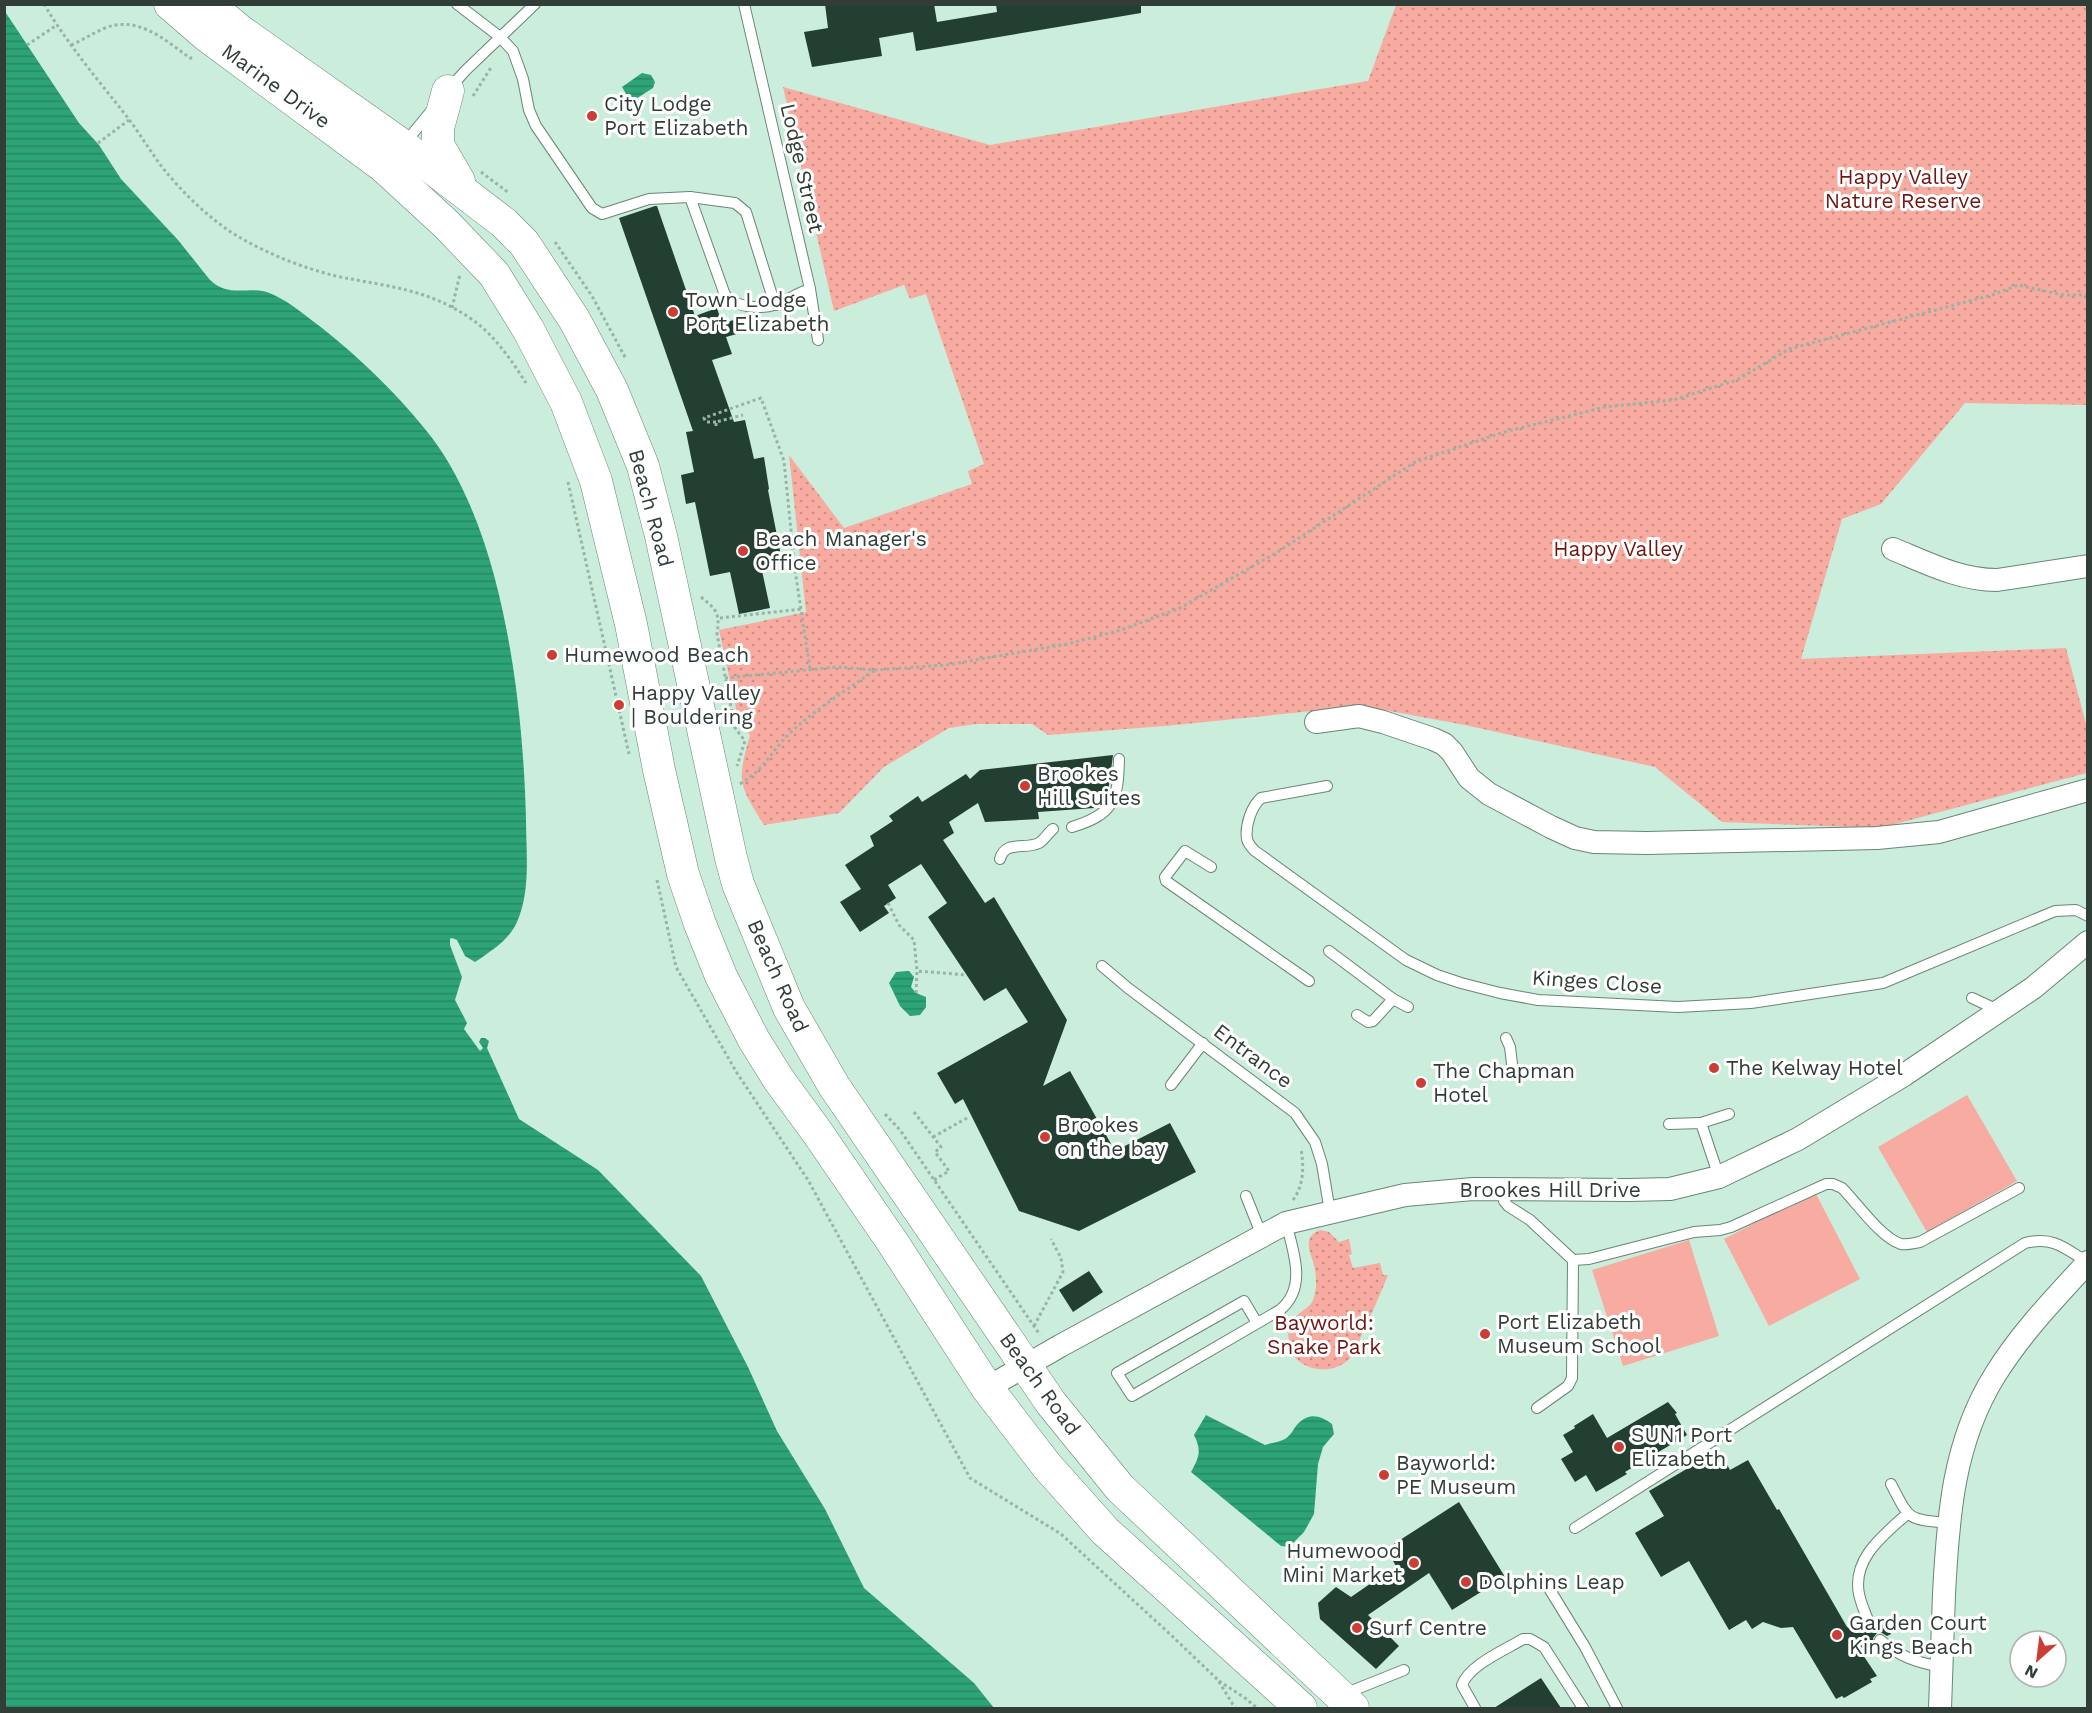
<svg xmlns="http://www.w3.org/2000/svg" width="2092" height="1713" font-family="'Work Sans',sans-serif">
  <defs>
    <pattern id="park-dots" width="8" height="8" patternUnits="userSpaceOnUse" patternTransform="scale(1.5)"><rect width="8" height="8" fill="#f8aba0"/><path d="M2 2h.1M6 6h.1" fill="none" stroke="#c98d83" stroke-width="1.8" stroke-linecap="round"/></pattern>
    <pattern id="water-rules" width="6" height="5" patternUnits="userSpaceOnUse" patternTransform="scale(1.5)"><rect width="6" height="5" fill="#2da475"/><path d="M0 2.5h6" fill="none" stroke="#278761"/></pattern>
  </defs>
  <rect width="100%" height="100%" fill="#cbeddb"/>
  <g fill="#f8aba0">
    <path d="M1967 1095 2017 1181 1927 1232 1878 1147Z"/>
    <path d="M1815 1192 1860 1279 1769 1326 1724 1239Z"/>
    <path d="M1689 1240 1719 1336 1623 1366 1592 1270Z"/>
  </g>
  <g fill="url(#park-dots)">
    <path d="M1396 5H2087V405L1965 403 1881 504 1842 519 1801 659 2066 648 2087 728V773L1880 828 1722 822 1655 767 1465 725 1362 706 1165 726 1048 735 1032 724H976L949 728 884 767 839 813 764 825C738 783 737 782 750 735L739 722 719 630 806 612 789 455 844 528 972 484 968 471 984 464 926 294 910 299 904 285 834 311 783 87 990 145 1368 81Z"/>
    <path d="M1321 1230 1329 1232 1339 1242 1349 1239 1352 1254 1349 1255 1353 1268 1380 1263 1383 1275H1388C1380 1295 1371 1315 1362 1334 1358 1343 1356 1352 1349 1359 1339 1370 1320 1372 1307 1366 1297 1362 1290 1353 1289 1342 1286 1320 1297 1316 1310 1305 1314 1301 1315 1292 1316 1287 1316 1281 1316 1275 1315 1269 1312 1255 1300 1236 1321 1230Z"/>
  </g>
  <g fill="url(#water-rules)">
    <path d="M4 10 79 123 99 145 121 179 178 240 210 280C231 300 251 283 274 295 291 303 306 316 322 328 360 358 395 392 425 429 503 523 523 701 526 819 526 853 531 890 517 922 509 940 491 951 475 962L465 956 457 940 452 938 450 939V945L462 977 455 1000 467 1023 464 1029 480 1051 483 1048 479 1042 481 1038H485L489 1041 487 1048 519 1119 598 1170 701 1276 748 1367 777 1431 825 1509 864 1588 974 1683 994 1708H5Z"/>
    <path d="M642 73 651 75 655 82 653 88 631 102 622 87Z"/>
    <path d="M909 971 914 977 911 987 916 993 926 997V1007L920 1015 910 1016 900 1006 889 983 896 972Z"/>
    <path d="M1206 1415 1265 1445C1271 1443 1279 1442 1285 1439 1293 1434 1294 1426 1301 1421 1311 1412 1323 1417 1332 1424L1334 1434 1323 1447 1318 1464 1314 1514 1304 1532 1289 1547 1281 1546 1191 1472C1199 1457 1202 1451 1194 1435Z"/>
  </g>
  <g fill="#233f31">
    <path d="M825 4H934L937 22 997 12 996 4H1141V13L916 51 913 32 879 38 882 56 812 67 804 32 828 28Z"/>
    <path d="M655 206H657L695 316 717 308 722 324 742 317 747 331 726 337 732 354 712 360 734 422 745 420 754 459 764 457 769 489 768 490 782 561 761 566 770 608 739 614 730 572 710 576 695 502 686 504 681 475 694 472 686 432 693 431 619 218Z"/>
    <path d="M1113 755 1108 793 1102 802 1094 804V808L1038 812 1039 819 985 822 978 803 949 822 954 833 943 840 985 903 994 897 1067 1020 1043 1086 1070 1071 1115 1151 1170 1123 1196 1172 1079 1231 1019 1211 963 1099 955 1104 937 1073 1028 1022 1006 988 984 1001 928 917 947 903 921 864 888 885 896 898 884 906 889 913 860 932 840 902 861 889 845 865 874 846 870 836 893 821 889 816 918 796 922 802 966 774 970 779 980 770Z"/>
    <path d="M1089 1271 1103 1292 1073 1312 1059 1290Z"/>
    <path d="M1668 1402 1677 1413 1675 1414 1687 1435 1625 1472 1627 1474 1596 1492 1586 1475 1575 1482 1561 1459 1573 1452 1563 1435 1575 1428 1574 1426 1593 1414 1607 1438Z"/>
    <path d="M1719 1450 1730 1470 1748 1460 1777 1510 1779 1509 1847 1627 1860 1631 1864 1629 1868 1632H1872L1877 1627 1876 1621 1882 1618 1891 1634 1887 1636 1882 1633H1877L1873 1638 1874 1644 1861 1652 1877 1676 1870 1679 1872 1682 1844 1698 1842 1696 1836 1699 1793 1627 1781 1628 1763 1622 1752 1629 1746 1620 1729 1630 1689 1561 1661 1577 1635 1533 1664 1516 1649 1491Z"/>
    <path d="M1459 1502 1505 1577 1452 1610 1429 1573 1368 1615 1399 1646 1376 1669 1320 1619 1318 1603 1336 1587 1351 1597 1396 1566 1386 1549Z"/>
    <path d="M1541 1678 1561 1708H1494Z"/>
  </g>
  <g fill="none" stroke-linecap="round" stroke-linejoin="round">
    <g stroke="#688677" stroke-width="12">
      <g id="lane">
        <path d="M457 4 500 37 513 51 523 79 529 110 536 126 592 208 602 214 649 199 690 197 725 295C737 308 758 309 775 305 787 301 797 293 810 289"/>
        <path d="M744 4 810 289 818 340"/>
        <path d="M450 88 465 71 535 4"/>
        <path d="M404 144 432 110"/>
        <path d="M690 197 735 203 746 212 775 305"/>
        <path d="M1327 786 1261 798C1251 807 1245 826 1247 839 1248 844 1252 848 1255 851L1406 960 1437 975 1461 983 1500 993 1538 1000 1678 1007 1751 1003 1883 983 2055 911 2076 910 2088 916"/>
        <path d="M1072 827C1115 814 1118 799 1119 759"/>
        <path d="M1000 859C1005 840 1025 850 1039 843 1044 840 1048 833 1053 829"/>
        <path d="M1211 867 1185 851 1165 877 1166 881 1309 981"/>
        <path d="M1329 951 1393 999 1408 1007"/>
        <path d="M1102 966 1128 988 1295 1113 1315 1142 1322 1164 1330 1212"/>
        <path d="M1972 998 1998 1010"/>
        <path d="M1357 1015 1368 1022 1373 1021 1393 999"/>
        <path d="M1506 1038 1510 1047 1512 1064"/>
        <path d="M1171 1085 1203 1043"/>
        <path d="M1701 1123 1729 1114"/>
        <path d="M1669 1124 1701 1123 1719 1177"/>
        <path d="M1502 1190 1504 1201 1508 1206 1530 1220 1573 1260 1589 1259 1694 1232 1720 1230 1731 1227 1826 1184H1833L1842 1188C1857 1203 1881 1238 1901 1244 1908 1245 1914 1243 1920 1242L2019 1188"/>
        <path d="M1246 1196 1262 1236"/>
        <path d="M1257 1323 1244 1301 1117 1373 1132 1396 1280 1310C1307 1288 1294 1253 1286 1223"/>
        <path d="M1537 1408 1568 1386 1572 1378 1573 1260"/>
        <path d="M1891 1484C1910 1520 1906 1519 1948 1523"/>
        <path d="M1575 1528 2025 1243C2053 1236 2065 1248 2087 1262"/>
        <path d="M1550 1590 1585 1647 1617 1708"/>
        <path d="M1870 1625C1866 1615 1861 1604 1859 1594 1852 1558 1884 1535 1907 1514"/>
        <path d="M1880 1640C1901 1657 1915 1662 1941 1667"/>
        <path d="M1344 1694 1404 1670"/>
        <path d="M1475 1708 1462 1685C1469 1665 1505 1650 1523 1639H1530L1544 1647 1583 1708"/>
      </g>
    </g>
    <g stroke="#688677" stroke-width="24">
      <g id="street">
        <path d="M1893 549C1927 563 1960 580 1997 580L2088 566"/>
        <path d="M1316 722 1359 716 1383 722 1433 739 1444 744 1452 752 1469 778 1489 794 1551 827 1575 838 1594 842 1647 843 1877 838 1939 832 2088 790"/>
        <path d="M987 1388 1060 1346 1286 1223 1405 1195 1473 1189 1629 1190 1670 1189 1719 1177 1798 1139 1904 1075 2033 988 2088 942"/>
        <path d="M1940 1708C1941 1670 1943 1632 1944 1594 1948 1517 1953 1442 1995 1375 2021 1333 2055 1298 2088 1262"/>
      </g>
    </g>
    <g stroke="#688677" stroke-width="33">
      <g id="secondary">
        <path d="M170 4 207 36 384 167 446 224 494 274 528 329 566 402 596 481 631 624 659 770 683 874 700 924 721 976 754 1040 779 1080 817 1132 893 1243 987 1388 1047 1466 1105 1531 1301 1708"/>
        <path d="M208 4 239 30 402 145 504 223 524 243 574 319 612 390 643 466 661 536 731 858 738 884 789 1008 834 1086 1051 1403 1120 1488 1353 1708"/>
        <path d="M448 91 438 128V145L459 181"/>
      </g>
    </g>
    <g stroke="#99b4a6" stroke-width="3" stroke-dasharray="3 3" stroke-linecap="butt">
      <path d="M44 4C68 45 99 81 128 118 140 134 150 151 162 167 182 192 210 220 239 237 268 254 303 268 336 276 388 287 427 288 473 320 495 336 512 361 526 383"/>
      <path d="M27 45 57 25"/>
      <path d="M71 45C83 40 93 33 105 28 138 15 165 40 190 58H193"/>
      <path d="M473 96 492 66"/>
      <path d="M98 143 129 120"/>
      <path d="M481 172 509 193"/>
      <path d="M555 242 592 296 626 359"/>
      <path d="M452 308 460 274"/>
      <path d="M716 422H706L704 418 761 398 784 461 795 570 810 669"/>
      <path d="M716 426V422L743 415"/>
      <path d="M568 482 629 754"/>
      <path d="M701 597C717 610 720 613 717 634L735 728 745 741 737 766"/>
      <path d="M720 618 802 609"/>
      <path d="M725 678 837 667 875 670 946 665 1067 644 1121 630 1180 608 1276 553 1415 462 1504 432 1605 407 1673 400 1737 380 1789 349 1992 295 2018 285 2063 295H2088"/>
      <path d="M740 784C765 769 769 754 788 735 814 710 845 691 874 671"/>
      <path d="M657 880 676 967 737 1073 808 1180 970 1478 1061 1534 1171 1635 1218 1680 1235 1708"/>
      <path d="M888 903 899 925 914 940 917 971"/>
      <path d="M916 993 917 971 967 975"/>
      <path d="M914 1112 941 1147 935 1152 949 1171 934 1180"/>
      <path d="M885 1114 900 1130 1040 1335"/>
      <path d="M933 1137 967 1118"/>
      <path d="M1293 1200C1304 1185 1304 1166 1301 1149"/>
      <path d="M1034 1326 1063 1272 1061 1258 1051 1239"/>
      <path d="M1219 1681 1245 1698 1257 1708"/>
    </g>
    <use href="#lane" stroke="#fff" stroke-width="10"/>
    <use href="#street" stroke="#fff" stroke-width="22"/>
    <use href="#secondary" stroke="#fff" stroke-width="32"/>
  </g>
  <g fill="#cc3e35" stroke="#fff" stroke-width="2">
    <circle cx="592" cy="116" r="6"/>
    <circle cx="673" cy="312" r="6"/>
    <circle cx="743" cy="551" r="6"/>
    <circle cx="552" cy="655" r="6"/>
    <circle cx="619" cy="705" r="6"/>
    <circle cx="1025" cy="786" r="6"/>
    <circle cx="1714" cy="1068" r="6"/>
    <circle cx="1421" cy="1083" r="6"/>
    <circle cx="1045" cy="1137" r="6"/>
    <circle cx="1485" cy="1334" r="6"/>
    <circle cx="1619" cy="1447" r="6"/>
    <circle cx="1384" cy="1475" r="6"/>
    <circle cx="1414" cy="1563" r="6"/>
    <circle cx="1466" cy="1582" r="6"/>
    <circle cx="1357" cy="1628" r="6"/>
    <circle cx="1837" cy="1635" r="6"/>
  </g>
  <g text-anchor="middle" stroke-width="6" stroke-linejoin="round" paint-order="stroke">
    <g font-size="21" fill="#313e37" stroke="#fff">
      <text transform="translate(276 86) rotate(36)" y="7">Marine Drive</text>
      <text transform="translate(802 168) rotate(77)" y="7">Lodge Street</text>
      <text transform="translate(651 508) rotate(75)" y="7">Beach Road</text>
      <text transform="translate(778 976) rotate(66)" y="7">Beach Road</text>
      <text transform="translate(1597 982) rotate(4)" y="7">Kinges Close</text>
      <text transform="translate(1253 1056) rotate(37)" y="7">Entrance</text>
      <text x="1550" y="1197">Brookes Hill Drive</text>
      <text transform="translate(1040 1384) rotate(54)" y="7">Beach Road</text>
    </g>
    <g font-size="21" fill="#313e37" stroke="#fff" text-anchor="start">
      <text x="604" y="111">City Lodge<tspan x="604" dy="24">Port Elizabeth</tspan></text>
      <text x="685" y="307">Town Lodge<tspan x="685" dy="24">Port Elizabeth</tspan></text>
      <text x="755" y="546">Beach Manager's<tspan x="755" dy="24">Office</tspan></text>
      <text x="564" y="662">Humewood Beach</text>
      <text x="631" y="700">Happy Valley<tspan x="631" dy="24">| Bouldering</tspan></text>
      <text x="1037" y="781">Brookes<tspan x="1037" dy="24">Hill Suites</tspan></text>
      <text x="1726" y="1075">The Kelway Hotel</text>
      <text x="1433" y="1078">The Chapman<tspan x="1433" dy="24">Hotel</tspan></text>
      <text x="1057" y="1132">Brookes<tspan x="1057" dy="24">on the bay</tspan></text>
      <text x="1497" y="1329">Port Elizabeth<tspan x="1497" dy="24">Museum School</tspan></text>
      <text x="1631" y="1442">SUN1 Port<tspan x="1631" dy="24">Elizabeth</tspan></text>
      <text x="1396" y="1470">Bayworld:<tspan x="1396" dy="24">PE Museum</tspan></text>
      <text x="1402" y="1558" text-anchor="end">Humewood<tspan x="1402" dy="24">Mini Market</tspan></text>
      <text x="1478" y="1589">Dolphins Leap</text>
      <text x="1849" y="1630">Garden Court<tspan x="1849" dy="24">Kings Beach</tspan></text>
      <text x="1369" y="1635">Surf Centre</text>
    </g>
    <g font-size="21" fill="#701713" stroke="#fff">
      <text x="1903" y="184">Happy Valley<tspan x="1903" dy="24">Nature Reserve</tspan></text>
      <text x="1618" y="556">Happy Valley</text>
      <text x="1324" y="1330">Bayworld:<tspan x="1324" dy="24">Snake Park</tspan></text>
    </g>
  </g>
  <rect width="2092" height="1713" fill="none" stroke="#313e37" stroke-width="12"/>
  <g transform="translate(2038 1659) rotate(208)"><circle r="28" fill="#ffffff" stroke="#adb2af" stroke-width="1.5"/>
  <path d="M0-4.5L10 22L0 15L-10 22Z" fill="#cc3e35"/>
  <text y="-9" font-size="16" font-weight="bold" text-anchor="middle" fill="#313e37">N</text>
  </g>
</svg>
